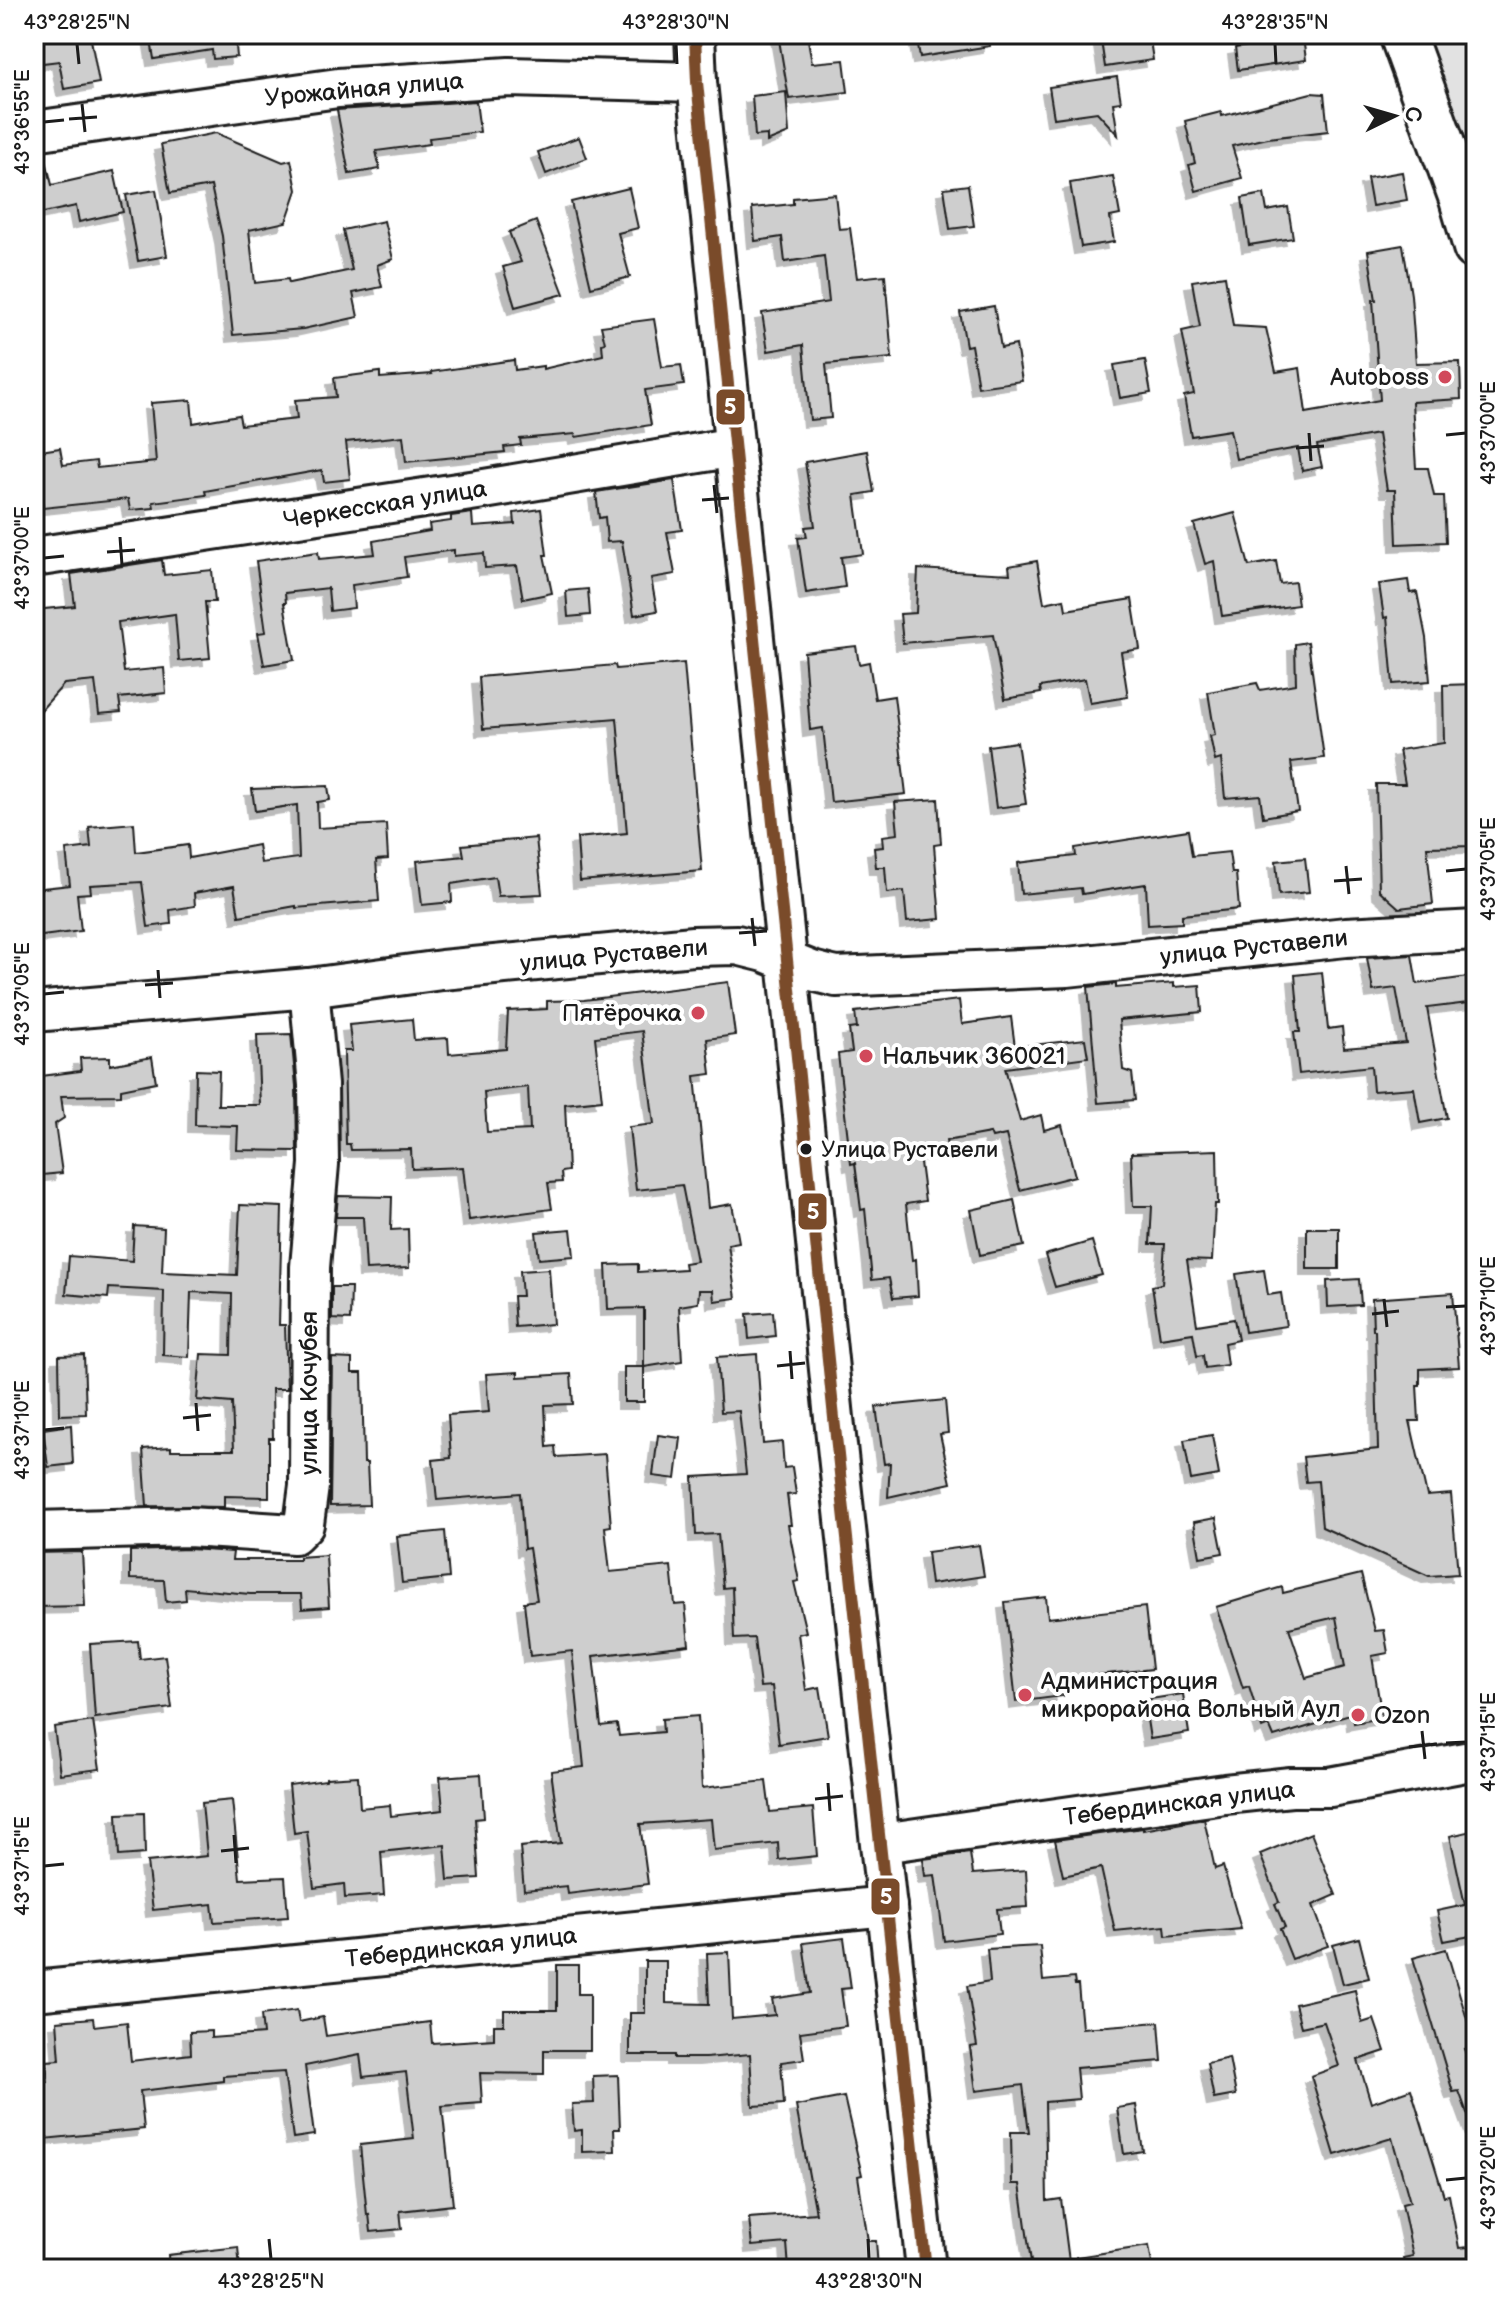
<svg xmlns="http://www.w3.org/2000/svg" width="1510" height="2303" font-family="'Balsamiq Sans',sans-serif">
  <defs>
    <filter id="shadow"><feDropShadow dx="-7" dy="7" stdDeviation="0" flood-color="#0004"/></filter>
  </defs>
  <rect width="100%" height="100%" fill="#fff"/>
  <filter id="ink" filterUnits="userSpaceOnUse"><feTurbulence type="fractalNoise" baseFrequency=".0125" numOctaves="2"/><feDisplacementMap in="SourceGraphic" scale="16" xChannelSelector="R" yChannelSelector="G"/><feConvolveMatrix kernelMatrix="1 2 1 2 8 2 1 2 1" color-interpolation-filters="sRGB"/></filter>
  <g filter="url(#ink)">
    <path fill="#e2e2e2" stroke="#7f7f7f" stroke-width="2" d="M1402 34H1476V247Z"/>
    <g fill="#cecece" stroke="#1c1c1c" stroke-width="2" fill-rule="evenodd" filter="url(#shadow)">
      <path d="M34 34H90L99 83 64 89 59 61 34 64Z"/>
      <path d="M150 34H239V46H236L237 57 213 59 212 50 154 59Z"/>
      <path d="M778 34H807L812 63 844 60 848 92 789 99Z"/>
      <path d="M916 34H989L990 46 920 57Z"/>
      <path d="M1100 34H1149L1153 60 1105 67Z"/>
      <path d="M1303 37 1306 60 1238 70 1235 48Z"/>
      <path d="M1117 77 1121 102 1113 103 1118 135 1097 112 1054 118 1049 87Z"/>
      <path d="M786 92 789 133 767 142V135L755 136 752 96Z"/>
      <path d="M1311 93 1324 94 1328 131 1268 138 1232 146 1242 178 1196 191 1189 165 1195 163 1185 121 1221 112 1222 116Z"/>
      <path d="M476 101 480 132 429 138 430 144 376 151 380 169 349 174 337 110Z"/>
      <path d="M216 133 283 162 291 160 297 190 286 222 249 230 255 283 288 279 289 283 352 270 343 230 384 221 393 259 377 265 382 287 353 293 358 317 303 329 233 335 222 236 211 186 170 193 161 144Z"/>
      <path d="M579 137 587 158 546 174 538 152Z"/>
      <path d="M44 152 52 185 114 171 123 212 79 222 76 206 34 215V153Z"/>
      <path d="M1402 172 1407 200 1372 206 1367 178Z"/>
      <path d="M1113 176 1120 215 1110 217 1114 242 1081 247 1070 183Z"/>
      <path d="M968 185 974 226 950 229 944 188Z"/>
      <path d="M629 188 638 228 618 233 630 277 591 287 571 202Z"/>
      <path d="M156 190 167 256 138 261 126 195Z"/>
      <path d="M835 194 839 229 850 228 857 278 885 275 892 358 826 364 831 418 810 420 803 345 768 351 762 313 829 302 824 256 785 262 782 237 755 241 752 208 793 204V198Z"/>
      <path d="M1264 194 1267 211 1288 207 1293 238 1249 245 1242 198Z"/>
      <path d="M536 221 564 294 515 307 503 267 521 262 509 232Z"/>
      <path d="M1403 245 1411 295 1416 363 1460 362 1461 399 1412 402 1416 468H1428L1434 496H1444L1446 542 1397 544 1395 490H1387L1378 434 1317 445 1322 467 1302 471 1298 448 1236 459 1230 430 1191 436 1184 396 1194 394 1182 331 1200 327 1192 281 1225 276 1233 326 1266 328 1276 372 1300 368 1306 413 1380 400 1373 300H1376L1368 251Z"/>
      <path d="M994 306 1001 348 1016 345 1022 381 978 387 971 345 966 346 960 312Z"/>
      <path d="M654 319 662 367 681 365 684 385 645 390 651 425 576 437 575 434 520 439 521 445 504 447 505 452 406 462 403 436 346 442 350 479 324 482 322 470 205 491 206 495 153 502 154 508 130 510 128 499 43 508 34 452 60 448 63 465 96 461 97 468 156 462 151 403 191 400 193 423 239 415 241 425 297 419 295 400 336 397 334 378 380 372V378L432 374 431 372 514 360 515 370 543 366V369L603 355 602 344 605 343 601 326Z"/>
      <path d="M1145 360 1151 393 1120 398 1114 365Z"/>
      <path d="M867 451 874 492 855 495 863 554 841 557 845 587 806 593 798 538 807 537 805 527 815 526 805 462Z"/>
      <path d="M674 480 682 530 667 532 675 574 651 578 657 611 634 615 622 541 607 542 605 517 599 518 596 492Z"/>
      <path d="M541 509 547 555H544L552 593 523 599 517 566 485 568 484 553 454 556V550L404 557 407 577 352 585 354 608 330 611 328 588 285 593 286 603H284L294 660 264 665 258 633 266 632 256 561 318 552 319 559 375 554 373 541 430 531 429 524 451 521V516L472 513 473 527 515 524 514 513Z"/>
      <path d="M1235 513 1249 566 1276 561 1280 584 1295 582 1298 605 1222 616 1214 561 1205 564 1194 524Z"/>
      <path d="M162 560 164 575 212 570 215 602H205L210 658 179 661 175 614 118 622 124 672 164 668 166 693 119 698 121 712 99 714 95 681 64 684 34 718V610L75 606 71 574Z"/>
      <path d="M1037 561 1044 603 1064 599 1066 610 1132 599 1140 649 1121 652 1128 697 1090 703 1085 679 1040 687 1041 693 1005 699 993 635 903 643 900 614 916 613 918 569 1010 574 1009 566Z"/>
      <path d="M1408 580 1410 593 1417 592 1426 638 1430 681 1393 684 1387 617 1384 618 1379 584Z"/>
      <path d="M588 589 590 615 568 617 566 591Z"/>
      <path d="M1308 642 1324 758 1291 762 1298 811 1263 817 1260 795 1225 798 1221 759 1215 761 1210 736 1215 735 1208 692 1257 683 1260 690 1296 684 1295 644Z"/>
      <path d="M856 646 859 664 869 662 875 699 894 696 906 794 831 802 823 728 810 730 804 652Z"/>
      <path d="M684 663 702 871 580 881 577 838 627 833 617 718 483 729 479 677 615 665 616 669Z"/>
      <path d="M1476 684V846L1427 847 1433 904 1399 908 1379 890 1376 784H1405L1399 750 1444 743 1443 685Z"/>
      <path d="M1017 742 1026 804 996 808 988 746Z"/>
      <path d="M328 786 330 800 317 802 318 828 386 824 388 859 376 860 379 901 296 908V906L239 916 234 886 194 893 195 906 170 910 171 924 148 927 142 882 90 885 91 893 77 894 81 931 34 937V889L70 885 66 850 91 847 89 827 134 823 136 852 188 845 189 858 258 845 261 863 299 858 297 805 255 811 252 789Z"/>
      <path d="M938 799 941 844 934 845 940 919 907 922 904 891 887 893 885 867H876L874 848 883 847 882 836 898 834 895 802Z"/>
      <path d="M1188 830 1192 856 1229 852 1232 873H1236L1239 909 1182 915V923L1148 925 1146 884 1082 894 1081 888 1021 894 1018 863 1076 856 1075 848Z"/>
      <path d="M536 838 542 894 498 896 495 877 451 884 452 902 422 905 417 861 464 856 462 845Z"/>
      <path d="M1305 858 1309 892 1279 895 1276 861Z"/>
      <path d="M1412 955 1417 984 1476 976V1002L1427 1008 1447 1118 1420 1123 1414 1088 1373 1091 1371 1066 1299 1074 1294 1032H1300L1295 975 1322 972 1328 1029 1342 1027 1344 1048 1406 1043 1396 988 1373 991 1367 958Z"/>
      <path d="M728 982 735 1035 707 1039 711 1074 695 1076 708 1208 732 1204 739 1242 728 1244 736 1298 714 1301 713 1290H699L698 1303 679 1306 682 1361 644 1367V1308L608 1309 606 1265 638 1264V1272L685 1269 684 1263 697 1261 682 1185 636 1190 629 1127 654 1124 642 1031 595 1037 602 1100 565 1104 568 1171 561 1172 562 1182 548 1183 552 1209 469 1220 463 1167 412 1169 411 1149 351 1150 350 1144H346L344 1051H352L349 1025 412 1019 414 1040 448 1038 449 1054 506 1049 508 1011 547 1009V1001L584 1000ZM528 1087 530 1130 487 1132 484 1092Z"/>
      <path d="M1174 983V987L1200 985 1202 1012 1119 1020 1123 1070 1132 1073 1135 1100 1098 1103 1088 987 1116 984V988Z"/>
      <path d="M959 1000 962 1024 1011 1017 1015 1047 1085 1039 1088 1057 1005 1068 1020 1121 1041 1115 1044 1130 1062 1125 1075 1176 1020 1190 1006 1135 992 1138 990 1133 946 1141 948 1152 919 1155 925 1201 906 1204 912 1260 916 1259 918 1296 893 1298 889 1278 872 1280 865 1209 861 1210 855 1163 851 1164 838 1054 852 1052 849 1029 857 1028 855 1012Z"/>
      <path d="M291 1034 296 1086 297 1151 237 1150 238 1126 195 1125 196 1070 219 1071 218 1105H260L257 1035Z"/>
      <path d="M110 1057V1065L152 1057 156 1082 121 1089V1095L61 1096 64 1118 55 1124 62 1173 42 1175 34 1116V1077L81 1071 80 1058Z"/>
      <path d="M1217 1150 1218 1204H1215L1212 1261 1187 1260 1197 1325 1234 1319 1238 1340 1224 1343 1227 1365 1205 1368 1203 1355 1197 1356 1193 1333 1160 1338 1152 1286 1162 1284 1165 1244H1150L1152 1206H1133L1131 1153Z"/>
      <path d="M338 1196 392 1197 391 1230 408 1229 409 1268 366 1270 363 1217H336Z"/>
      <path d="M1014 1200 1024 1246 980 1255 971 1210Z"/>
      <path d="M240 1205 282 1207 279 1325H285L287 1389H272L273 1438H269V1497L224 1496V1507L147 1506 143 1449 171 1447V1450H234L232 1403 197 1400 201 1354 231 1355 232 1294 191 1292 189 1357 163 1355 164 1291 109 1288 108 1298 66 1294 69 1256 132 1261 134 1226 164 1228 162 1272 237 1275Z"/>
      <rect x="1307" y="1228" width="32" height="41"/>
      <path d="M571 1229 574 1256 539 1259 536 1232Z"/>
      <path d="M1092 1241 1102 1275 1055 1287 1045 1255Z"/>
      <path d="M549 1269 553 1324 515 1327 513 1296H522L520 1271Z"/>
      <path d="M1264 1270 1268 1295 1281 1293 1286 1326 1245 1332 1236 1274Z"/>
      <path d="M1359 1279 1361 1305 1328 1307 1327 1281Z"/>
      <path d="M332 1287H351L350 1320 332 1319Z"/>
      <path d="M1453 1293 1459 1367 1420 1369V1385H1417L1419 1421H1410L1427 1496 1451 1494 1458 1574 1429 1576 1322 1527 1318 1481 1306 1482 1303 1457 1378 1449 1375 1330H1373L1372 1299Z"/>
      <path d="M773 1312 775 1336 749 1339 747 1314Z"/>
      <path d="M757 1354 763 1444 782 1442 784 1468 792 1467 796 1494 787 1495 791 1525H788L799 1581 794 1582 806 1632 798 1634 806 1690 820 1687 828 1736 779 1744 772 1686 760 1687 754 1638 734 1639 732 1587 723 1588 718 1534 696 1535 693 1477 746 1474 739 1411 721 1412 717 1357Z"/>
      <path d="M84 1355 86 1414 60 1415 59 1356Z"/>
      <path d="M332 1358 352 1359V1373H362L364 1463H367L369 1505 330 1506Z"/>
      <rect x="624" y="1367" width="20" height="35"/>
      <path d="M518 1372V1377L571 1374 573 1404 545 1405 547 1447 555 1446 556 1457 605 1454 611 1526 605 1527 610 1572 671 1566 675 1605 685 1604 689 1645 593 1656 601 1726 617 1724 619 1736 663 1732 662 1719 698 1716 702 1788 766 1781 770 1812 813 1808 817 1856 779 1860 778 1843 714 1850 711 1819 640 1824 648 1884 568 1894 567 1886 524 1890 520 1847 561 1843 551 1771 584 1767 572 1651 530 1656 524 1602 537 1600 529 1548 524 1549 520 1493 437 1500 433 1460 451 1458 448 1415 489 1412 486 1374Z"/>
      <path d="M945 1400 948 1433 940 1434 951 1483 888 1497 890 1463 884 1464 876 1407Z"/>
      <path d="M71 1425 73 1464 48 1467 43 1429Z"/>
      <path d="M658 1435 681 1438 676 1479 653 1476Z"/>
      <path d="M1212 1435 1219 1475 1191 1480 1184 1440Z"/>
      <path d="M1216 1518 1223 1553 1200 1557 1194 1522Z"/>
      <path d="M445 1531 449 1578 402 1583 397 1536Z"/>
      <path d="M979 1545 984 1576 931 1584 927 1552Z"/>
      <path d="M189 1549 233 1552 232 1560H299V1557L326 1555 329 1607 302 1609 301 1594H250L185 1588 186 1600 166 1602 164 1580 130 1579V1551Z"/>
      <path d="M82 1552 85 1606 34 1607V1553Z"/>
      <path d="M1361 1574 1375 1631 1384 1630 1388 1653 1372 1656 1382 1718 1354 1723 1353 1713 1274 1737 1269 1725 1262 1728 1249 1686 1243 1688 1216 1607 1282 1587 1283 1593ZM1336 1617 1345 1667 1306 1678 1289 1628Z"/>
      <path d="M1046 1597 1048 1618 1145 1607 1152 1669 1061 1679 1063 1696 1016 1702 1005 1602Z"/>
      <path d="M138 1641 140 1659 165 1656 172 1708 95 1718 90 1644Z"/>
      <path d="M1183 1694 1189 1733 1150 1739 1144 1700Z"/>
      <path d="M93 1721 100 1769 60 1774 54 1727Z"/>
      <path d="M481 1774 484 1818 475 1819 479 1878 448 1880 445 1845 381 1852 384 1895 345 1898 344 1884 314 1888 307 1831 294 1833 289 1785 326 1780V1778L358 1776 360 1808 390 1805 391 1816 443 1810 440 1777Z"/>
      <path d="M232 1800 240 1879 285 1877 288 1917 214 1922 212 1904 153 1910 147 1862 207 1856 202 1803Z"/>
      <path d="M144 1813 145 1854 119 1856 117 1814Z"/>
      <path d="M1204 1819 1215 1869 1223 1866 1241 1929 1166 1936 1165 1926 1115 1931 1101 1868 1063 1876 1055 1840 1143 1828V1830Z"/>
      <path d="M1476 1830V1935L1444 1941 1437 1911 1465 1905 1450 1836Z"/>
      <path d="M1311 1833 1336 1895 1313 1905 1328 1946 1292 1959 1280 1929 1285 1927 1275 1904 1279 1902 1260 1854Z"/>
      <path d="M970 1853 973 1874 1026 1870 1028 1907 997 1909 1000 1934 944 1941 935 1875 925 1876 923 1859Z"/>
      <path d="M844 1938 851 1988 841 1989 846 2026 800 2032 804 2059 781 2062 784 2104 753 2106 750 2054 706 2058H674V2055H630V2013H645V1961H666V2003L709 2004 707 1953 729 1952 732 2019 775 2015 772 1999 810 1993 803 1943Z"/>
      <path d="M1359 1938 1369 1978 1343 1984 1333 1945Z"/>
      <path d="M1040 1946 1043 1981 1074 1978 1075 1985H1078L1082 2028 1159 2022 1162 2061 1076 2068 1079 2099 1045 2102 1047 2201 1061 2199 1070 2269H1032L1020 2184H1012L1011 2132H1029L1023 2085 976 2091 970 2047 977 2046 967 1986 990 1982 987 1949Z"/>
      <path d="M1446 1949 1475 2046 1465 2049 1476 2076 1474 2132 1459 2091 1453 2092 1413 1958Z"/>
      <path d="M557 1965H578V1994H590V2050H544V2074L480 2073 482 2103 442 2106 453 2205 400 2211 402 2229 371 2232 369 2214 367 2215 360 2145 414 2139 406 2072 363 2077 360 2055 305 2066 314 2135 293 2138 284 2072 223 2076V2081L140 2091 144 2129 34 2140V2083L48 2082 46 2061 60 2060 57 2021 93 2018 94 2026 127 2022 131 2061 191 2054 190 2032 211 2031V2038L263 2034 261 2015 297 2010 299 2022 323 2017 326 2036 430 2022 432 2043 494 2039V2025H504V2010H557Z"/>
      <path d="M1355 1990 1362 2023 1374 2019 1385 2051 1358 2060 1371 2103 1411 2089 1444 2196 1449 2195 1459 2248 1469 2247 1473 2269H1404L1403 2258 1413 2256 1402 2204 1410 2202 1392 2138 1335 2155 1311 2076 1339 2066 1324 2022 1301 2027 1295 2004Z"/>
      <path d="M1229 2058 1236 2095 1214 2099 1207 2063Z"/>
      <path d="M618 2075 620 2129H614L615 2151 582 2152V2130L574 2131 572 2104 594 2103 593 2076Z"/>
      <path d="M844 2097 862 2175 858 2176 868 2241H876L878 2269H789L787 2243 752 2246 749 2218 816 2213 796 2106Z"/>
      <path d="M1136 2105 1143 2151 1124 2154 1117 2108Z"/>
      <path d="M1149 2246 1153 2269H1077L1076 2257Z"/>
      <path d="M238 2247 240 2269H169L168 2255Z"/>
    </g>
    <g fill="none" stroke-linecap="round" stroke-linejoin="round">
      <g stroke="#1c1c1c" stroke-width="44">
        <g id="minor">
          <path d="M695 34 697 82 834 1418 926 2269"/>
          <path d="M34 131 338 88 509 77 697 82"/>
          <path d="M34 557 484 489 735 447"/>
          <path d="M34 1012 309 988 442 970 693 946 737 945 765 952 812 971 836 977 1067 967 1346 937 1476 930"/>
          <path d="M34 1531 189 1527 294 1534 304 1524 309 1486 310 1267 319 1164 318 1085 309 988"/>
          <path d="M882 1843 1225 1794 1291 1787H1330L1476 1760"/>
          <path d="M34 1991 887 1906"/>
        </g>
      </g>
      <g stroke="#1c1c1c" stroke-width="50">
        <path id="major" d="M1402 34 1462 199 1476 247"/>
      </g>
      <use href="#minor" stroke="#fff" stroke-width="38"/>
      <use href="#major" stroke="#fff" stroke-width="44"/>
      <g stroke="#fff" stroke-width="18">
        <path id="bus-1" d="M695 34 697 82 834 1418 926 2269"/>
      </g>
      <use href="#bus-1" stroke="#7a4b2a" stroke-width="12"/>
    </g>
  </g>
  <path fill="none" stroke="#1c1c1c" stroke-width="3" d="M77 44 79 64M676 44 677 64M1275 44 1276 64M82 104 85 132M69 119 97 117M44 122 64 120M1309 433 1311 461M1446 435 1466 433M1296 448 1324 446M714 485 717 513M702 500 729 498M120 537 122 565M107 552 135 550M44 558 64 556M1346 866 1349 894M1446 871 1466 869M1334 881 1362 879M752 918 755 946M739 933 767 931M158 970 160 998M145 985 173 983M44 994 64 992M1384 1299 1387 1327M1446 1307 1466 1306M1372 1314 1399 1311M790 1351 792 1379M777 1366 805 1363M196 1403 198 1431M183 1418 211 1415M44 1430 64 1428M1422 1731 1425 1759M1446 1743 1466 1742M1409 1747 1437 1744M828 1783 830 1811M815 1799 843 1796M234 1835 236 1863M221 1851 249 1848M44 1866 64 1864M1446 2180 1466 2178M269 2239 271 2259M868 2239 869 2259"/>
  <g fill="#d1495b" stroke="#fff" stroke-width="3">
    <circle cx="1445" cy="377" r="8"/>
    <circle cx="698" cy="1013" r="8"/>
    <circle cx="866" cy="1056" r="8"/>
    <circle cx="1025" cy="1695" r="8"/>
    <circle cx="1358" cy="1715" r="8"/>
  </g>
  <circle fill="#1c1c1c" stroke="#fff" stroke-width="3" cx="806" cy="1149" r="7"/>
  <g text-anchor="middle" stroke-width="8" stroke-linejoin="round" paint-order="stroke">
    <g font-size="22" fill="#1c1c1c" stroke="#fff" text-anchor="start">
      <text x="821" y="1157">Улица Руставели</text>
    </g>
    <g font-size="24" fill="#1c1c1c" stroke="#fff">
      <text transform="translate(364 89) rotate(-5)" y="8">Урожайная улица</text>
      <text transform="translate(385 504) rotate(-9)" y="8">Черкесская улица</text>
      <text transform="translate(1254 947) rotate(-6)" y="8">улица Руставели</text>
      <text transform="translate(614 955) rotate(-5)" y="8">улица Руставели</text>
      <text transform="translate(309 1393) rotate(-90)" y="8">улица Кочубея</text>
      <text transform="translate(1179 1803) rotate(-7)" y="8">Тебердинская улица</text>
      <text transform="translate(461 1947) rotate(-6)" y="8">Тебердинская улица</text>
    </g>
    <g font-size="24" fill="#1c1c1c" stroke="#fff" text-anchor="start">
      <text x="1429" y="385" text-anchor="end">Autoboss</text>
      <text x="682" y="1021" text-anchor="end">Пятёрочка</text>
      <text x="882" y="1064">Нальчик 360021</text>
      <text x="1041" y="1689">Администрация<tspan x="1041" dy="28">микрорайона Вольный Аул</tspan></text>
      <text x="1374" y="1723">Ozon</text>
    </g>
  </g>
  <g stroke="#fff" stroke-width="3">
    <rect x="715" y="388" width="31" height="38" rx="8" fill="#7a4b2a"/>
    <rect x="797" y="1192" width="31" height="39" rx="8" fill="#7a4b2a"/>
    <rect x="870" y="1877" width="31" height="39" rx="8" fill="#7a4b2a"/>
  </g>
  <g font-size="22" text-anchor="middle" font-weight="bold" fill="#fff">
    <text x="730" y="414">5</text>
    <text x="813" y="1219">5</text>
    <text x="886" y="1904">5</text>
  </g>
  <rect width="1510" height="2303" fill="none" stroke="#fff" stroke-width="88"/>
  <g transform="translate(1394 116) rotate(85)" stroke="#ffffff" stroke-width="6" paint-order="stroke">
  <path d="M0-6L14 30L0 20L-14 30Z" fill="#1c1c1c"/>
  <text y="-12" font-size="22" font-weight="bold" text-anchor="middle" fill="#1c1c1c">С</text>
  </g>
  <rect x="44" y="44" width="1422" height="2215" fill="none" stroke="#1c1c1c" stroke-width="3"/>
  <g font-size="20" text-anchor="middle" fill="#1c1c1c">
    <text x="77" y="29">43°28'25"N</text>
    <text x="676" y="29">43°28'30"N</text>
    <text x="1275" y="29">43°28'35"N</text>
    <text transform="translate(22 122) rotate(-90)" y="7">43°36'55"E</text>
    <text transform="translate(1488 433) rotate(-90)" y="7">43°37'00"E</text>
    <text transform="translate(22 558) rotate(-90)" y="7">43°37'00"E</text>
    <text transform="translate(1488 869) rotate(-90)" y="7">43°37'05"E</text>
    <text transform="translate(22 994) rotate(-90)" y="7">43°37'05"E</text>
    <text transform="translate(1488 1306) rotate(-90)" y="7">43°37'10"E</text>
    <text transform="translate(22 1430) rotate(-90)" y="7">43°37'10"E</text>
    <text transform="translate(1488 1742) rotate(-90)" y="7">43°37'15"E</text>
    <text transform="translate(22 1866) rotate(-90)" y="7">43°37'15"E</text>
    <text transform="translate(1488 2178) rotate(-90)" y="7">43°37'20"E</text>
    <text x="271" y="2288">43°28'25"N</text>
    <text x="869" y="2288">43°28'30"N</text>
  </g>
</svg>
